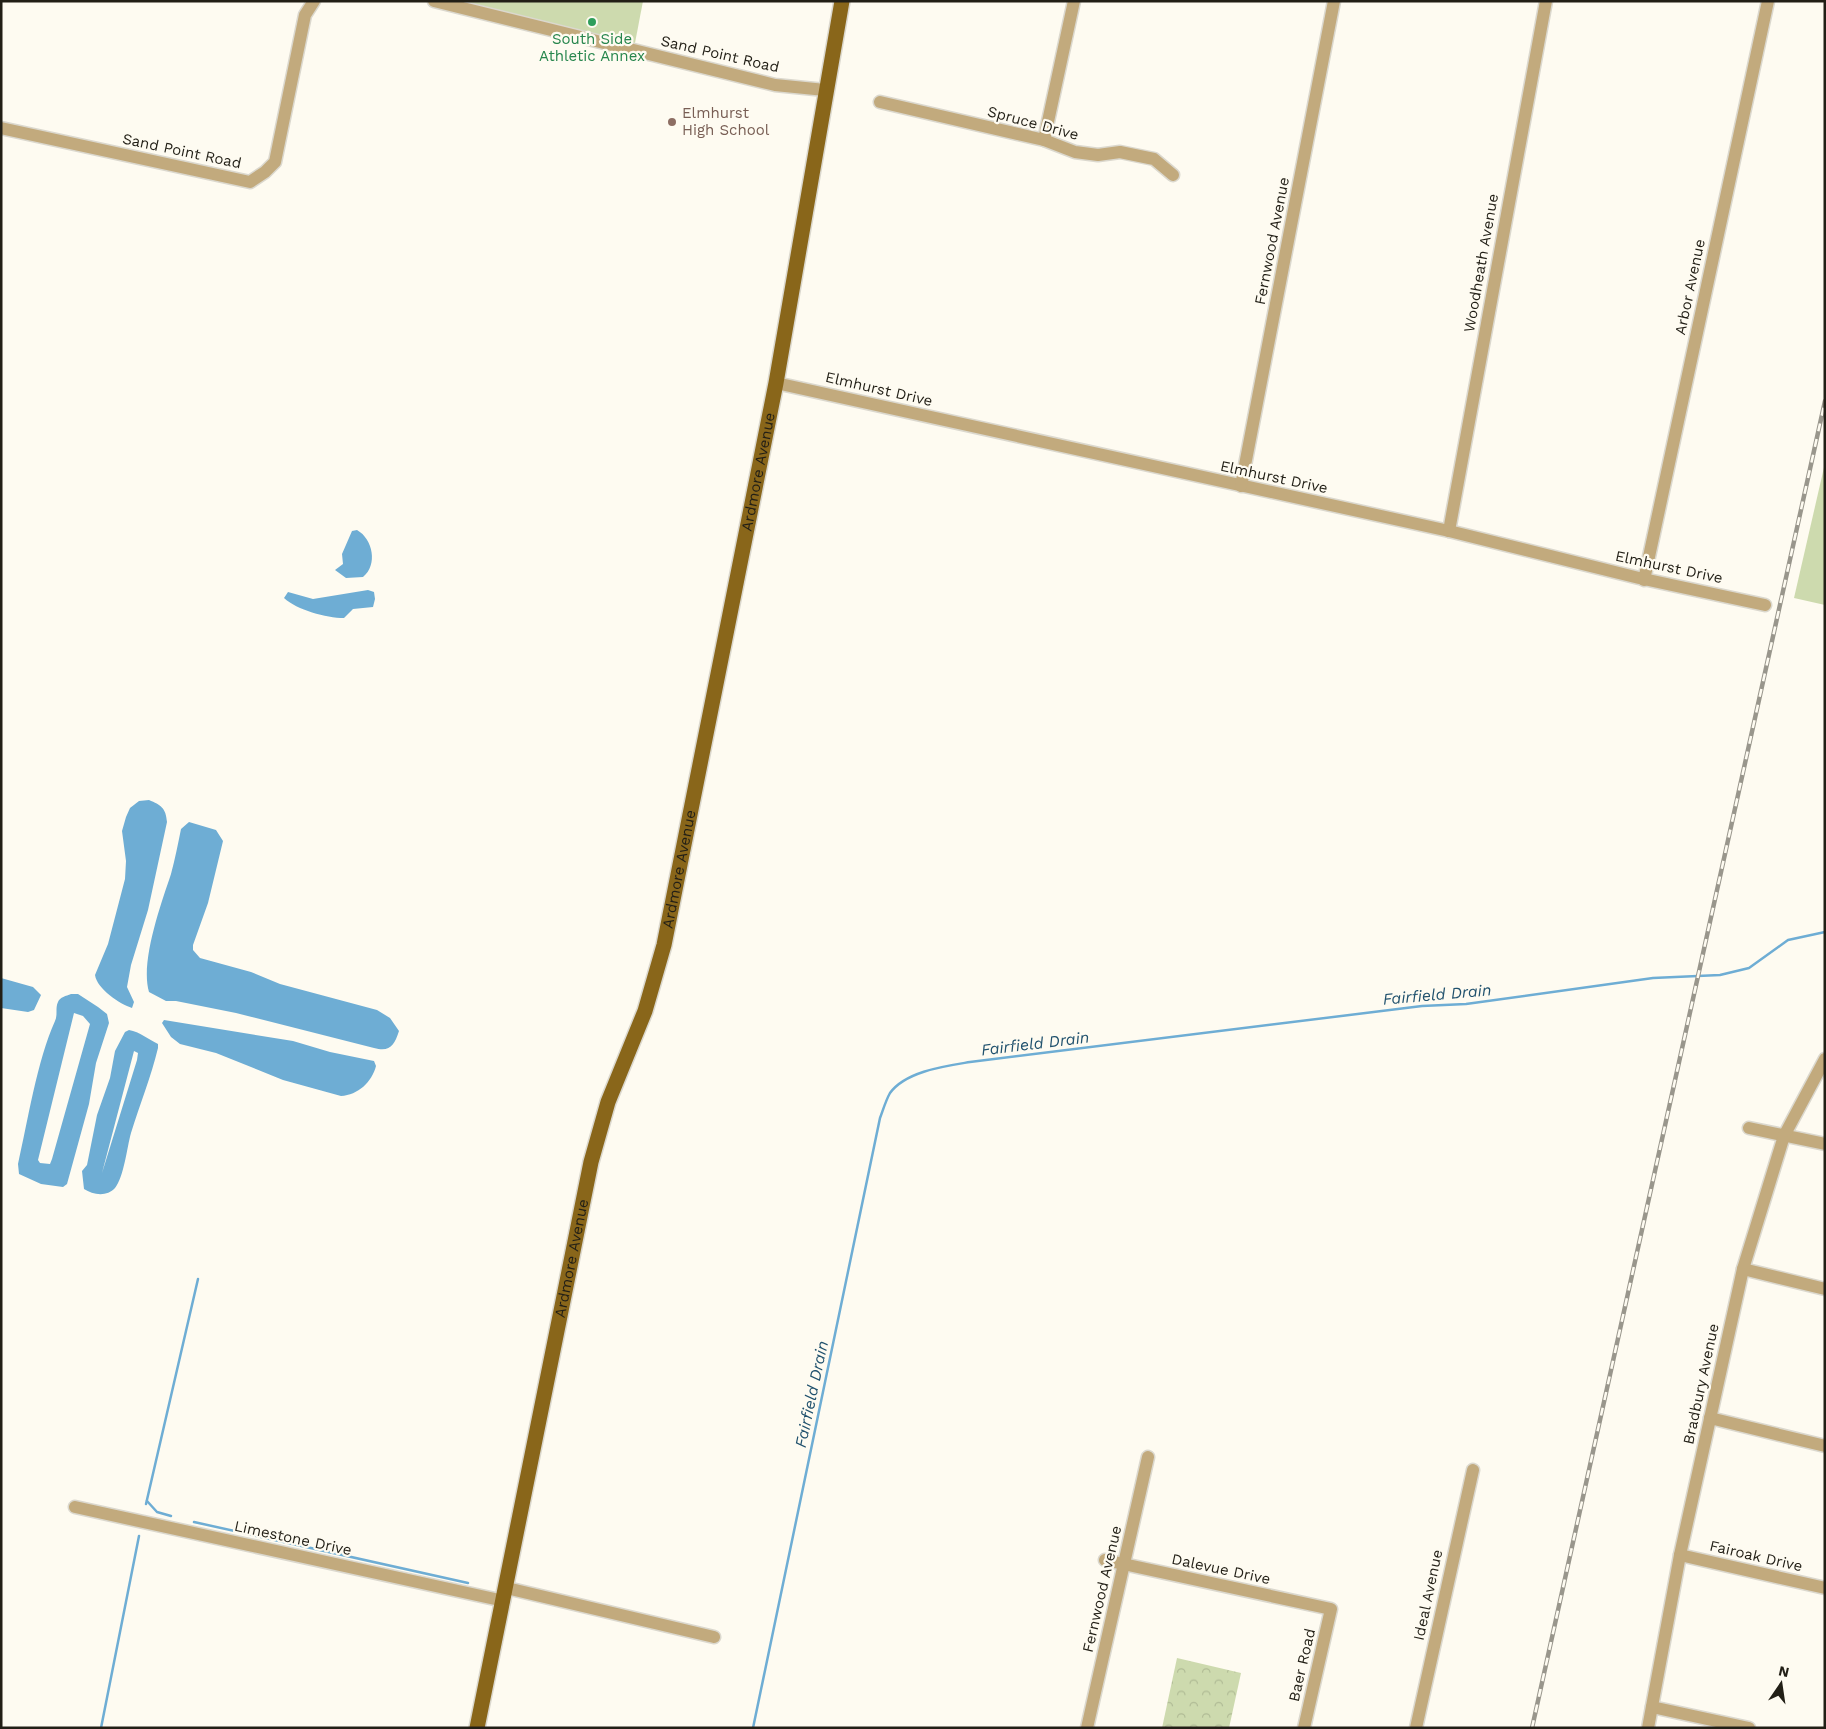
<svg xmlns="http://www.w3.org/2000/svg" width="1826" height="1729" font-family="'Work Sans',sans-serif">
  <defs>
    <pattern id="forest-crowns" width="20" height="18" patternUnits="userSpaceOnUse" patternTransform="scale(1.25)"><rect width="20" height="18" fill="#cddaae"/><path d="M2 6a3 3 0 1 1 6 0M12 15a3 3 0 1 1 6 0" fill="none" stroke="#b0bb95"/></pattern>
  </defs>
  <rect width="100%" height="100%" fill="#fefbf1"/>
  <path fill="url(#forest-crowns)" d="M1177 1658 1241 1673 1229 1728H1162Z"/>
  <g fill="#cddaae">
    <path d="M456 1H643L635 43Z"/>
    <path d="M1825 463V605L1794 598Z"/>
  </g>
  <g fill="#6eadd4" fill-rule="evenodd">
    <path d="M357 530C373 539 378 565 363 577L346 578 335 570 343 564 342 554 352 531Z"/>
    <path d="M368 590 374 592 375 599 373 607 353 609 344 618C326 618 297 610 284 598L288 592 313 599Z"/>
    <path d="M149 800C161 805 166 808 167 822L148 910 131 965 127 987 134 1002 132 1008C120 1004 97 989 95 975L108 944 125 879 126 861 122 831 126 817 130 808 139 801Z"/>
    <path d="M189 822 216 830 223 841 208 903 193 945V950L200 958 251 972 280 984 377 1010 390 1018 399 1031C394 1046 390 1052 374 1048L236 1013 176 1001H166L149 992C140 962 161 904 171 874 175 859 178 844 181 829Z"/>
    <path d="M1 978 33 987 41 995 34 1010 28 1012 1 1008Z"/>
    <path d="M71 994H78L98 1007 107 1014 109 1023 96 1063 89 1104 67 1184 63 1187 41 1184 19 1174 18 1164C28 1120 37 1061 55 1021 58 1015 55 1008 58 1002 60 997 66 996 71 994ZM74 1013 83 1016 90 1024 52 1159 50 1164 40 1163 38 1160Z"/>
    <path d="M164 1020 293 1041 330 1052 374 1061 376 1066C372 1082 358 1095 341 1096L283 1080 216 1053 180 1044 171 1037 162 1023Z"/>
    <path d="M129 1030C140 1032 148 1039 158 1044V1048C151 1077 140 1104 131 1133 127 1147 124 1177 115 1188 107 1197 93 1195 84 1189L82 1171 87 1165 97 1115 110 1078 115 1051 125 1032ZM134 1051 138 1053 137 1060 102 1173Z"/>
  </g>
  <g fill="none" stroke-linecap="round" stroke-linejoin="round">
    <g stroke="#6eadd4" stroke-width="2.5">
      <path d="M147 1501 157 1512 171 1516"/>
      <path d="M146 1504 198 1279"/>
      <path d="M194 1522 468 1583"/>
      <path d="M101 1728 139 1536"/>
      <path d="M753 1728 880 1118C883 1110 886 1100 890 1093 906 1071 946 1066 970 1062L1422 1006 1466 1004 1653 978 1720 975 1749 968 1788 940 1825 932"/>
    </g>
    <g stroke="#dbd8ce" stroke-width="15">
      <g id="minor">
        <path d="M434 1 775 85 825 90"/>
        <path d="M880 102 1044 140 1075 152 1098 155 1120 152 1154 159 1173 175"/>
        <path d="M1 128 250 182 265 172 275 162 305 15 314 1"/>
        <path d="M1044 140 1074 1"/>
        <path d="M776 383 1449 531 1639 578 1765 605"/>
        <path d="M1241 486 1334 1"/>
        <path d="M1449 531 1546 1"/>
        <path d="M1644 580 1768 1"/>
        <path d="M1749 1128 1825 1144"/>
        <path d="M1743 1269 1825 1289"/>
        <path d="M1710 1418 1825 1446"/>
        <path d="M75 1507 504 1601"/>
        <path d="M1680 1555 1825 1588"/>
        <path d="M1105 1560 1331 1609 1304 1728"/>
        <path d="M507 1588 714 1637"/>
        <path d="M1652 1707 1749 1728"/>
        <path d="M1087 1728 1148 1457"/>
        <path d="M1416 1728 1473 1470"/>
        <path d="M1648 1728 1680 1555 1743 1269 1784 1136 1825 1059"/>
      </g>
    </g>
    <g stroke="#dbd8ce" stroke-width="18">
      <g id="major">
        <path id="s1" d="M477 1728 591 1162 608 1102 645 1011 664 945 776 383 842 1"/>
      </g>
    </g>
    <use href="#minor" stroke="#c2aa7d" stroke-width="12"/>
    <use href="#major" stroke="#89661a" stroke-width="15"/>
    <g stroke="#99968c" stroke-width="4.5">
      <path id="rail" d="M1532 1728 1825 401"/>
    </g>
    <use href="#rail" stroke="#fefbf1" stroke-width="2.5" stroke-dasharray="8" stroke-linecap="butt"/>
  </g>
  <circle fill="#2e9e5b" stroke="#fefbf1" stroke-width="2" cx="592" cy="22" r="5"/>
  <circle fill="#8d6e63" stroke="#fefbf1" stroke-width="2" cx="672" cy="122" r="5"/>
  <g text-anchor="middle" stroke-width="4.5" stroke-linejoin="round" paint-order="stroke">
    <g font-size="15" fill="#27864d" stroke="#fefbf1">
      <text x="592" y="44">South Side<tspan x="592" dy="17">Athletic Annex</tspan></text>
    </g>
    <g font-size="15" fill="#221f16" stroke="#fefbf1">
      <text transform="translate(720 54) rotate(13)" y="5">Sand Point Road</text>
      <text transform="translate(1033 123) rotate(15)" y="5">Spruce Drive</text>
      <text transform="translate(182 151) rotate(12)" y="5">Sand Point Road</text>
      <text transform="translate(1272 241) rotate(-79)" y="5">Fernwood Avenue</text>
      <text transform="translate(1481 263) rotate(-80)" y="5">Woodheath Avenue</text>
      <text transform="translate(1690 287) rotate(-78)" y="5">Arbor Avenue</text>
      <text transform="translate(879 389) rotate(13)" y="5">Elmhurst Drive</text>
      <text dy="5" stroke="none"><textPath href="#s1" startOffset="1289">Ardmore Avenue</textPath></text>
      <text transform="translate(1274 477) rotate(12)" y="5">Elmhurst Drive</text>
      <text transform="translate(1669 567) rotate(12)" y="5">Elmhurst Drive</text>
      <text dy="5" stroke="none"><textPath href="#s1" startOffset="884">Ardmore Avenue</textPath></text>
      <text dy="5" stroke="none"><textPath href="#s1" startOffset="479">Ardmore Avenue</textPath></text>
      <text transform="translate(1701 1384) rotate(-78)" y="5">Bradbury Avenue</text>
      <text transform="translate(293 1538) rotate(12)" y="5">Limestone Drive</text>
      <text transform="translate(1756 1556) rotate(13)" y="5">Fairoak Drive</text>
      <text transform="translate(1221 1569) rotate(12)" y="5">Dalevue Drive</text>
      <text transform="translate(1102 1589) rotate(-77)" y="5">Fernwood Avenue</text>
      <text transform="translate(1428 1595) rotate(-78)" y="5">Ideal Avenue</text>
      <text transform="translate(1302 1665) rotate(-77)" y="5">Baer Road</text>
    </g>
    <g font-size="15" fill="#785e54" stroke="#fefbf1" text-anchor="start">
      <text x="682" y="118">Elmhurst<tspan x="682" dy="17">High School</tspan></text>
    </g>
    <g font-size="16" font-style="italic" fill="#20516d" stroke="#fefbf1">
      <text transform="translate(1437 994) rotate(-5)" y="6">Fairfield Drain</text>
      <text transform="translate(1035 1043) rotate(-7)" y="6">Fairfield Drain</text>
      <text transform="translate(811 1394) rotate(-78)" y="6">Fairfield Drain</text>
    </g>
  </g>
  <rect width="1826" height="1729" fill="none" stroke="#221f16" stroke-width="5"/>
  <g transform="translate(1781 1684) rotate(13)" stroke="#fefbf1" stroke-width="4" paint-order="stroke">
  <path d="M0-4L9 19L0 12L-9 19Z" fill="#221f16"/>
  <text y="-8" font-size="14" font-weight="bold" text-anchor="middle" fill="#221f16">N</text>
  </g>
</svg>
